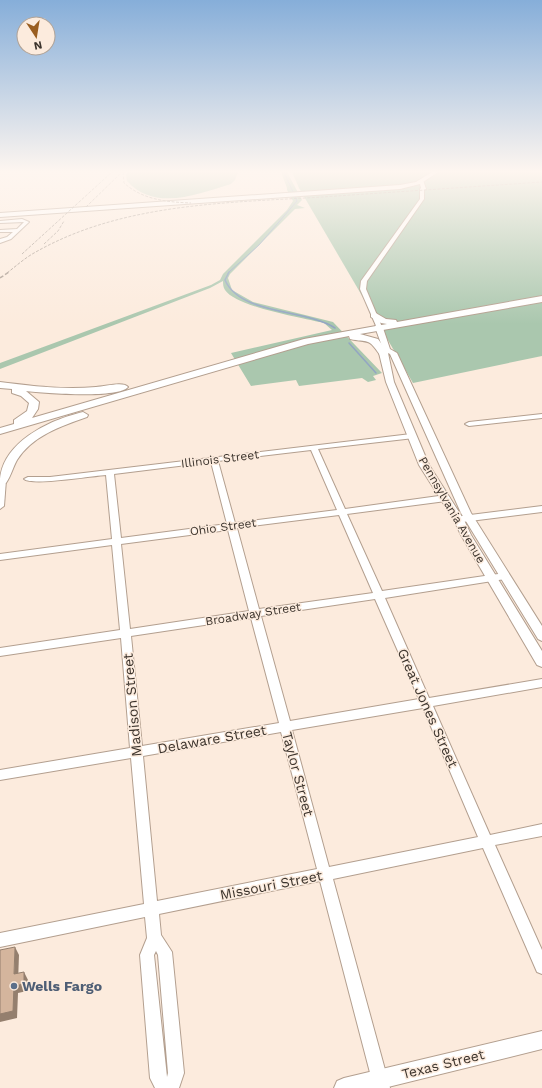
<svg xmlns="http://www.w3.org/2000/svg" width="542" height="1088" font-family="'Work Sans',sans-serif">
  <rect width="100%" height="100%" fill="#fcebdd"/>
  <g fill="#aac7ae">
    <path d="M127 172H238L235 180 231 184C198 194 155 212 127 181L126 175Z"/>
    <path d="M281 172H287L302 200 297 205 305 208 295 209 230 274 228 278 232 290 253 302 333 322 382 373 373 376 376 380 368 382 362 378 299 386 296 380 251 386 231 353 332 330 324 323C303 318 236 307 225 290 223 287 223 284 223 281L210 288 0 369V363L211 285 220 280 223 274 287 210 293 201 287 190V188Z"/>
    <path d="M292 172H542V356L413 383 299 188Z"/>
  </g>
  <g fill="none" stroke-linecap="round" stroke-linejoin="round">
    <path stroke="#93a5c3" stroke-width="1" d="M228 273 259 245 297 201 284 172"/>
    <g stroke="#93a5c3" stroke-width="1.5">
      <path d="M229 272 225 280C240 315 306 309 335 328"/>
      <path d="M349 343 376 373"/>
    </g>
    <g stroke="#b39f8f" stroke-width="2">
      <g id="minor">
        <path d="M419 180H423L426 189 424 190V199L367 281 366 289 382 327 377 328 360 289 361 281 420 199V189L421 188Z"/>
        <path d="M22 219 29 222 11 239 0 243V239L7 237 13 232H0V230L17 229 24 222 0 223V221Z"/>
        <path d="M542 414V418L469 426 465 424 469 422Z"/>
        <path d="M411 434 415 436 414 438 318 449 345 509 446 495 450 498 446 501 347 514 382 591 505 573 510 576 505 579 385 598 429 698 542 679V687L433 706 490 835 542 824V836L495 845 542 950V974L537 972 483 848 333 879 390 1088H374L320 881 159 914 161 935 172 952 184 1073 179 1088H155L150 1078 140 955 147 938 145 917 0 947V933L144 904 131 758 0 780V770L130 748 121 638 0 656V648L120 630 112 545 0 560V554L112 539 106 475C92 476 32 486 24 479L28 477H50ZM311 450 337 510 235 523 218 461ZM211 462 227 524 121 538 114 474ZM339 515 373 593 259 609 237 528ZM228 530 249 611 130 629 121 544ZM375 599 419 699 290 721 261 616ZM251 618 279 723 142 746 131 636ZM423 708 478 837 329 867 292 730ZM281 732 317 869 157 901 143 756ZM156 951 158 955 168 1073 167 1077 154 955Z"/>
        <path d="M0 478H5L6 480 4 506 0 509Z"/>
        <path d="M542 506V512L462 522 458 519 462 516Z"/>
      </g>
    </g>
    <g stroke="#b39f8f" stroke-width="2">
      <g id="major">
        <path d="M432 172H438L420 184 400 189 0 217V213L400 185 416 182Z"/>
        <path d="M376 325H382L390 349 397 353 471 513 542 626V641L538 639 461 513 390 354 388 353 394 382 429 465 464 520 471 535 542 651V667L537 665 461 535 454 520 419 465 386 382 379 353 383 349 375 327Z"/>
        <path d="M542 1031V1049L384 1088H334L337 1081 344 1078Z"/>
      </g>
    </g>
    <g stroke="#b39f8f" stroke-width="2">
      <g id="highway">
        <path d="M542 296V302L360 334 378 339 388 353 386 355H380C368 337 368 343 350 339L349 336 308 344 0 434V428L14 424V420L27 411 29 403 21 396 12 393V389L0 388V382C32 386 64 390 96 387 104 387 123 381 128 387 118 399 43 393 26 391L39 402 38 409 32 418 304 339 387 324 381 323 371 317V313L374 312 386 319 396 320 397 322Z"/>
        <path d="M83 412 88 415 87 417C61 426 32 436 17 460 13 467 11 476 6 483H0C0 443 49 420 83 412Z"/>
      </g>
    </g>
    <use href="#minor" fill="#fff" fill-rule="evenodd"/>
    <use href="#major" fill="#fff" fill-rule="evenodd"/>
    <use href="#highway" fill="#fff" fill-rule="evenodd"/>
    <g stroke="#a4978c" stroke-width="1" stroke-dasharray="3 1.5" stroke-linecap="butt">
      <path d="M123 172 124 183C143 200 167 202 191 203"/>
      <path d="M86 207 122 172"/>
      <path d="M44 244 58 231 64 221"/>
      <path d="M22 254 112 172"/>
      <path d="M7 273C16 266 25 258 34 253 121 203 225 203 322 197 395 192 469 187 542 182"/>
    </g>
    <path stroke="#a4978c" stroke-width="1.5" stroke-dasharray="4 2" stroke-linecap="butt" d="M0 278 9 272"/>
  </g>
  <g fill="#947f6e">
    <path d="M15 947 19 955 18 982 14 974Z"/>
    <path d="M24 972 28 980 27 991 18 993 17 1018 0 1022V1014L14 986Z"/>
  </g>
  <path fill="#d4b59d" stroke="#947f6e" d="M15 947 14 974 24 972V984L14 986 13 1011 0 1014V950Z"/>
  <linearGradient id="sky" x2="0" y2="1"><stop stop-color="#86aed9"/><stop offset="0.53" stop-color="#fef6f0"/><stop offset="1" stop-color="#fef6f0" stop-opacity="0"/></linearGradient>
  <rect width="542" height="324" fill="url(#sky)"/>
  <circle fill="#5c6f8a" stroke="#fcebdd" stroke-width="1.5" cx="14" cy="986" r="4"/>
  <g text-anchor="middle" stroke-width="3" stroke-linejoin="round" paint-order="stroke">
    <g font-size="12" fill="#3c342d" stroke="#fcebdd">
      <text transform="translate(220 459) rotate(-7)" y="4">Illinois Street</text>
      <text transform="translate(452 510) rotate(60)" y="4">Pennsylvania Avenue</text>
      <text transform="translate(223 527) rotate(-8)" y="4">Ohio Street</text>
      <text transform="translate(253 614) rotate(-9)" y="4">Broadway Street</text>
    </g>
    <g font-size="14" fill="#3c342d" stroke="#fcebdd">
      <text transform="translate(132 705) rotate(-95)" y="5">Madison Street</text>
      <text transform="translate(428 708) rotate(66)" y="5">Great Jones Street</text>
      <text transform="translate(212 739) rotate(-10)" y="5">Delaware Street</text>
      <text transform="translate(298 774) rotate(75)" y="5">Taylor Street</text>
      <text transform="translate(271 885) rotate(-11)" y="5">Missouri Street</text>
      <text transform="translate(443 1064) rotate(-14)" y="5">Texas Street</text>
    </g>
    <g font-size="14" font-weight="bold" fill="#4e5e75" stroke="#fcebdd" text-anchor="start">
      <text x="22" y="991">Wells Fargo</text>
    </g>
  </g>
  <g transform="translate(36 36) rotate(168)"><circle r="19" fill="#fcebdd" stroke="#afa297"/>
  <path d="M0-3L7 15L0 10L-7 15Z" fill="#9a5e20"/>
  <text y="-6" font-size="11" font-weight="bold" text-anchor="middle" fill="#3c342d">N</text>
  </g>
</svg>
